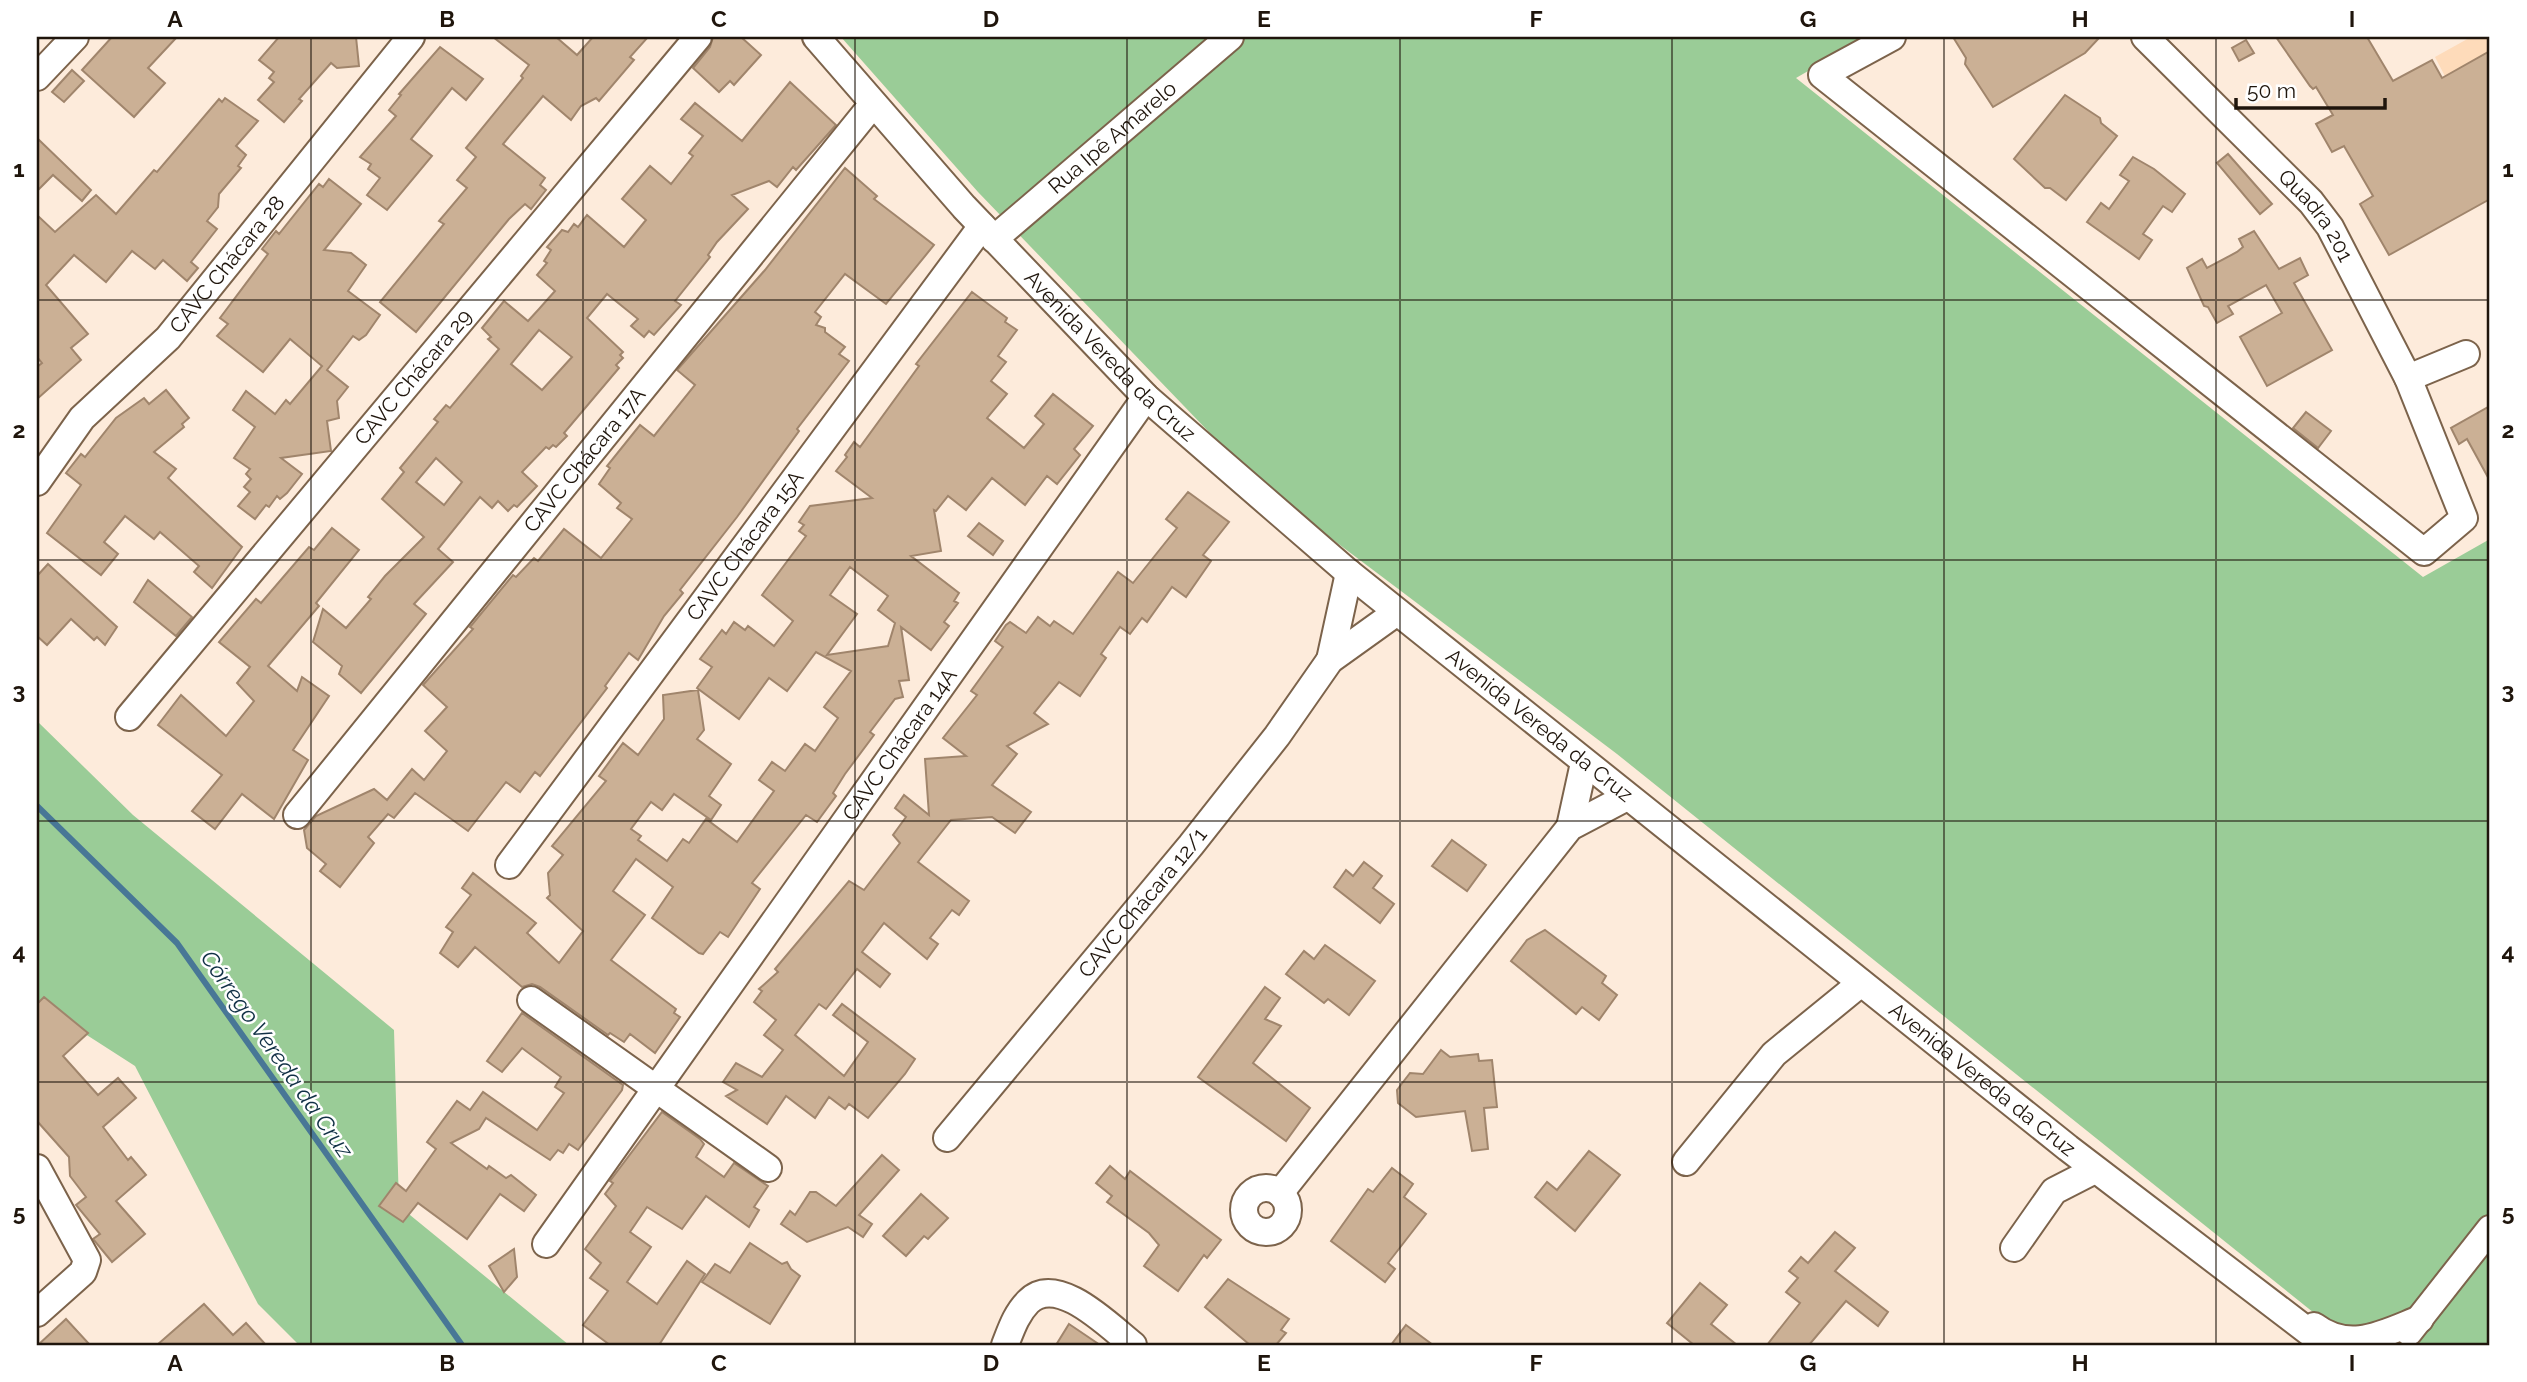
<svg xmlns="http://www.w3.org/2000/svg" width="2527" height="1382" font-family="Raleway,sans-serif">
  <rect width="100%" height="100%" fill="#fdebdb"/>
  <path fill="#fedbba" d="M2471 37H2490V163L2435 57Z"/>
  <g fill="#9acc97">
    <path d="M841 37H1867L1796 78 2423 577 2490 539V1345H2354L1617 754 1259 484 978 192Z"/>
    <path d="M37 721 133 815 394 1030 399 1206 569 1345H299L258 1304 135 1066 37 1003Z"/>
  </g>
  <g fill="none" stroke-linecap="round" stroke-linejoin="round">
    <path stroke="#487796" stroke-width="6" d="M37 806 177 943 462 1345"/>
  </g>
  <g fill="#cbb095" stroke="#a0856c" stroke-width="2" fill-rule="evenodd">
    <path d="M112 37H177L148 68 165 83 134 117 82 70Z"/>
    <path d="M279 37H356L359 66 337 68 331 63 299 99 302 101 284 122 258 100 274 82 269 78 274 72 259 60Z"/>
    <path d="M493 37H556L577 55 593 37H648L630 57 634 60 599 101 596 98 581 106 571 120 543 96 503 144 545 178 540 185 546 190 531 209 525 204 509 219 416 332 380 302 444 224 439 221 467 188 457 180 476 157 466 148 523 78 521 76 529 65Z"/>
    <path d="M713 37H741L761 55 734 85 730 81 719 92 693 68 710 47Z"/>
    <path d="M1953 37H2100L2085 53 1993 107 1965 64 1966 58Z"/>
    <path d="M2276 37H2367L2393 81 2432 60 2442 78 2490 51V199L2389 255 2360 204 2373 196 2344 146 2332 152 2316 124 2333 115 2316 87 2313 89 2310 86Z"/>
    <path d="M2246 40 2254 53 2239 61 2232 48Z"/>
    <path d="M440 47 483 79 466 100 452 88 411 139 432 156 387 210 367 195 380 178 368 169 371 164 360 157 396 116 389 110 401 95 399 94Z"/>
    <path d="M72 70 84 81 64 102 52 92Z"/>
    <path d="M790 82 836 125 796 170 793 167 777 187 769 181 732 195 748 209 717 242 708 255 710 257 675 301 681 305 654 335 649 331 644 337 631 326 638 319 607 294 587 318 623 352 620 355 623 358 616 365 619 368 564 433 567 436 556 447 553 445 549 449 546 447 522 472 537 486 517 507 514 505 508 511 498 501 492 508 480 497 438 549 453 562 414 604 426 614 361 693 339 674 342 666 313 642 323 609 346 628 371 599 368 597 385 576 424 537 382 499 404 472 400 468 438 422 434 419 446 405 450 408 499 349 488 339 491 337 482 328 504 301 528 321 539 309 555 291 537 275 547 263 544 261 551 250 547 247 562 230 568 232 574 224 578 227 587 215 624 247 646 220 622 199 650 166 671 184 693 156 689 153 703 136 681 119 695 103 742 141ZM539 330 572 357 542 390 511 364ZM436 458 462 482 444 505 416 482Z"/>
    <path d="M2065 95 2100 118 2101 123 2117 136 2066 200 2050 188H2045L2014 159Z"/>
    <path d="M225 98 258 121 236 146 246 155 238 166 241 168 219 194 218 207 207 221 217 229 191 262 198 268 187 281 163 260 155 269 132 251 106 282 74 255 46 285 88 334 71 348 81 360 37 399V367L42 363 37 357V215L55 232 96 195 116 214 154 170 157 172 219 99 222 102Z"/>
    <path d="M37 138 91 190 82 201 53 175 37 191Z"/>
    <path d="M2228 154 2272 204 2260 214 2217 163Z"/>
    <path d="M2133 157 2154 169 2185 194 2172 212 2163 206 2143 234 2152 240 2139 259 2087 222 2101 203 2109 209 2129 181 2120 175Z"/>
    <path d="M845 168 877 196 874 199 934 245 886 304 845 274 815 312 821 317 816 325 825 328V332L845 347 839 354 849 361 797 429 799 431 737 517 680 590 683 593 664 616 638 660 629 653 605 686 607 688 540 776 535 772 520 792 506 782 468 831 415 793 394 818 388 814 368 837 374 843 340 887 320 871 326 864 307 848 304 830 316 816 374 789 387 800 412 769 424 780 447 751 425 731 447 707 423 685 473 629 470 627 513 575 516 577 534 558 538 561 564 529 601 558 632 519 617 508 621 503 599 484 610 468 607 466 640 425 654 436 695 385 677 370 765 270Z"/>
    <path d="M329 179 361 204 324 250 351 253 366 265 348 291 380 315 366 335 359 340 353 336 327 370 348 387 337 401 339 418 327 421 331 451 281 458 302 474 287 493 280 499 277 496 269 507 266 505 255 519 238 506 250 492 244 487 251 479 246 474 250 469 234 458 255 427 233 410 246 391 275 414 286 400 290 404 322 366 290 339 263 372 217 336 228 324 220 318 268 254 262 249 276 231 279 234 319 184 323 187Z"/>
    <path d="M2254 231 2279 269 2300 258 2308 275 2294 283 2332 350 2267 386 2240 337 2282 313 2266 285 2228 306 2233 314 2217 323 2208 307 2204 306 2187 268 2202 259 2207 268 2237 252 2243 247 2239 239Z"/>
    <path d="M972 292 1007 318 1005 322 1017 330 998 356 1006 362 991 381 1007 394 987 418 1024 448 1044 424 1035 416 1053 394 1093 426 1074 449 1080 455 1057 484 1047 476 1025 505 992 478 966 510 948 496 936 511 934 510 941 551 911 556 959 593 954 601 958 603 944 622 949 626 931 650 901 627 909 680 899 681 903 697 895 699 870 732 874 735 845 774 833 793 836 796 817 822 806 815 752 883 760 889 728 937 720 932 703 954 699 953 652 918 673 887 636 859 613 891 645 915 611 960 676 1009 674 1013 680 1017 655 1053 630 1034 624 1042 610 1033 608 1035 540 987 532 984 522 987 475 947 458 967 440 953 453 932 446 927 471 895 462 888 473 873 536 923 527 933 559 963 583 931 547 898 550 895 548 873 563 855 552 846 606 781 599 776 623 743 638 755 664 719 663 695 698 690 704 730 697 739 731 764 709 796 721 805 711 820 674 794 662 810 651 802 631 829 641 836 638 840 667 861 683 839 689 843 706 819 737 842 774 791 759 780 772 762 785 771 805 744 815 751 838 718 824 707 851 671 816 652 787 691 769 678 739 719 697 688 712 667 700 659 722 630 726 634 734 622 745 630 748 626 774 646 793 621 762 595 806 536 799 531 804 525 799 522 810 506 872 498 836 471 847 457 845 455 854 442 860 447 919 366 916 364ZM850 567 888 596 878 610 895 623 888 646 827 655 857 614 830 595Z"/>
    <path d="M166 390 189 418 182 424 184 427 154 452 176 469 168 478 242 547 212 588 194 572 199 566 160 532 154 539 125 516 104 542 118 554 101 575 47 533 81 485 66 473 81 454 85 457 116 418 144 398 149 404Z"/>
    <path d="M2490 406V481L2467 439 2459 444 2451 428Z"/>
    <path d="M2306 412 2331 431 2318 448 2293 428Z"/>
    <path d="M1188 492 1229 522 1203 555 1211 561 1186 597 1172 587 1147 622 1142 618 1130 634 1120 627 1101 654 1106 658 1080 696 1059 682 1034 713 1048 724 1007 746 1017 754 992 785 1031 812 1015 833 992 817 951 820 918 862 969 901 959 915 952 910 930 938 938 944 927 959 884 923 862 952 890 974 880 987 857 969 826 1009 819 1004 795 1035 844 1076 868 1042 833 1015 842 1004 915 1059 905 1074 868 1118 849 1104 845 1109 829 1097 815 1118 786 1096 767 1124 726 1096 737 1090 723 1082 736 1063 762 1077 783 1050 764 1035 776 1020 754 1002 762 991 759 989 778 972 775 969 849 881 864 890 900 843 893 835 906 817 895 808 904 795 929 815 925 759 966 756 943 738 977 695 971 691 1003 647 995 641 1006 625 1010 622 1026 633 1038 617 1050 626 1054 621 1073 634 1118 572 1133 583 1177 528 1166 519Z"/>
    <path d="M979 523 1003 541 993 555 968 536Z"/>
    <path d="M332 528 359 550 316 603 319 606 268 666 297 691 302 677 329 696 293 750 308 760 274 819 242 794 215 829 192 811 222 775 158 725 181 695 226 736 254 701 237 683 250 667 219 642 256 599 261 603 309 547 314 550Z"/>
    <path d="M48 564 117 627 105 645 97 637 94 640 71 619 47 645 37 636V576Z"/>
    <path d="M148 580 192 617 176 636 134 602Z"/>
    <path d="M1452 840 1486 865 1467 891 1432 866Z"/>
    <path d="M1364 862 1382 876 1373 888 1394 904 1380 923 1334 887 1346 870 1353 876Z"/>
    <path d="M1545 930 1606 976 1602 983 1617 995 1599 1020 1582 1007 1576 1014 1511 961 1527 940Z"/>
    <path d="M1325 945 1375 981 1349 1015 1328 999 1324 1003 1286 974 1304 951 1314 959Z"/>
    <path d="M1265 987 1280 998 1265 1019 1281 1026 1253 1063 1310 1108 1286 1141 1198 1077Z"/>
    <path d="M44 997 88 1033 63 1056 98 1095 118 1078 136 1098 103 1127 128 1160 131 1157 146 1175 116 1201 145 1234 112 1262 93 1239 100 1234 76 1205 86 1197 70 1176 69 1157 37 1121V1004Z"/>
    <path d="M522 1013 623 1085 622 1090 578 1150 569 1144 563 1153 558 1150 550 1160 486 1118 479 1129 451 1143 487 1169 489 1166 506 1178 511 1175 536 1195 524 1211 500 1194 467 1239 418 1203 403 1222 379 1206 396 1183 406 1191 436 1149 427 1142 457 1101 470 1110 483 1092 537 1130 564 1093 555 1087 561 1077 522 1048 502 1072 487 1061Z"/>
    <path d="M1441 1050 1450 1057 1478 1054 1479 1061 1492 1060 1497 1107 1484 1108 1488 1149 1472 1151 1465 1111 1416 1117 1398 1103 1397 1090 1410 1073 1423 1074Z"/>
    <path d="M662 1112 700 1139 704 1144 696 1157 724 1177 734 1163 768 1186 754 1207 759 1210 749 1227 706 1196 682 1229 647 1207 630 1232 651 1247 627 1282 657 1304 687 1261 705 1274 659 1345H610L583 1325 608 1291 590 1278 601 1263 585 1249 616 1206 605 1194 613 1183 610 1181Z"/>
    <path d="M1589 1151 1620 1175 1575 1231 1535 1197 1547 1182 1557 1190Z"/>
    <path d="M882 1155 899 1170 859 1215 872 1224 863 1237 848 1227 807 1242 781 1224 790 1211 795 1215 810 1192H816L836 1206Z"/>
    <path d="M1110 1166 1125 1179 1130 1171 1221 1240 1207 1258 1204 1255 1178 1291 1144 1266 1159 1245 1149 1233 1107 1202 1112 1196 1096 1183Z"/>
    <path d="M1392 1168 1413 1184 1404 1197 1426 1214 1388 1263 1395 1269 1385 1282 1331 1241 1368 1189 1373 1192Z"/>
    <path d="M921 1194 948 1218 928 1239 924 1236 906 1256 883 1236Z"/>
    <path d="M1835 1232 1855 1248 1835 1271 1888 1312 1878 1326 1846 1301 1809 1345H1767L1800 1303 1786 1292 1798 1278 1789 1271 1801 1257 1808 1263Z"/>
    <path d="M750 1243 782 1264 787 1262 791 1269 800 1276 770 1324 702 1282 715 1264 730 1273Z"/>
    <path d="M514 1249 517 1277 504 1292 489 1266Z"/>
    <path d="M1228 1279 1289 1319 1281 1330 1286 1333 1276 1345H1250L1205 1307Z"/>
    <path d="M1700 1283 1727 1305 1711 1324 1737 1345H1694L1667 1323Z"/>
    <path d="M204 1304 233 1335 246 1323 266 1345H157Z"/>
    <path d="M66 1319 90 1345H38Z"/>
    <path d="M1069 1324 1100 1345H1056Z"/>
    <path d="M1406 1325 1433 1345H1391Z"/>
  </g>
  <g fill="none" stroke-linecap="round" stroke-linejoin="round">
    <g stroke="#7c634b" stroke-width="30">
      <g id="minor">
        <path id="s1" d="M816 37 964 207 1146 397 1349 573 2068 1148 2326 1345"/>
        <path d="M1892 37 1822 75 2424 552 2464 518 2408 378"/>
        <path id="s2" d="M2145 37 2311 202 2330 227 2408 378 2466 354"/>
        <path d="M37 77 75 37"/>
        <path id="s3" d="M994 239 1230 37"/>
        <path id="s4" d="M37 482 82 418 168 338 411 37"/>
        <path d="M1330 660 1349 573"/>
        <path id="s5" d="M129 717 698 37"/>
        <path id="s6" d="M297 815 873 104"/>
        <path d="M1570 827 1584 763"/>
        <path id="s7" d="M509 865 982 226"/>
        <path d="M531 1000 768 1168"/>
        <path id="s8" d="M947 1138 1191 845 1277 736 1330 660 1397 612"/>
        <path d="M1686 1162 1774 1054 1861 983"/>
        <path d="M37 1168 87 1260 83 1272 37 1313"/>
        <circle cx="1266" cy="1210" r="22"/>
        <path d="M1280 1193 1570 827 1627 797"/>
        <path id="s9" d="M546 1244 1146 397"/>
        <path d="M2014 1248 2054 1191 2095 1170"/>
        <path d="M2314 1326C2350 1353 2382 1334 2420 1319"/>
        <path d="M2409 1332 2490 1229"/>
        <path d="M1005 1345C1011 1330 1016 1314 1028 1302 1057 1272 1110 1327 1133 1345"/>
      </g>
    </g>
    <use href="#minor" stroke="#fff" stroke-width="26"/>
  </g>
  <path fill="none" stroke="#1f150c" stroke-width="2" stroke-opacity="0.55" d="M311 37V1345M583 37V1345M855 37V1345M1127 37V1345M1400 37V1345M1672 37V1345M1944 37V1345M2216 37V1345M37 300H2490M37 560H2490M37 821H2490M37 1082H2490"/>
  <g text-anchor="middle" stroke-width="5" stroke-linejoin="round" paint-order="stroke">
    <g font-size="21" fill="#1f150c" stroke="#fff">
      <text dy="7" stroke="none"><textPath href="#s3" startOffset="156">Rua Ipê Amarelo</textPath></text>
      <text dy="7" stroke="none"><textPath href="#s2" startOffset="248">Quadra 201</textPath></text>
      <text dy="7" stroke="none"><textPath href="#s4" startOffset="290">CAVC Chácara 28</textPath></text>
      <text dy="7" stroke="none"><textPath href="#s1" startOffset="434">Avenida Vereda da Cruz</textPath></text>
      <text dy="7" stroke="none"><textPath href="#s5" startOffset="443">CAVC Chácara 29</textPath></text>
      <text dy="7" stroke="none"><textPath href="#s6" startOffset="457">CAVC Chácara 17A</textPath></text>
      <text dy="7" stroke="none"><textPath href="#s7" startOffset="397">CAVC Chácara 15A</textPath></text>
      <text dy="7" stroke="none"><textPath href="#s1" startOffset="1001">Avenida Vereda da Cruz</textPath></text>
      <text dy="7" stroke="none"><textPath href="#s9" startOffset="612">CAVC Chácara 14A</textPath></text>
      <text dy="7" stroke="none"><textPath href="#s8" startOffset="306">CAVC Chácara 12/1</textPath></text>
      <text dy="7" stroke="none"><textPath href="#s1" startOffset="1568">Avenida Vereda da Cruz</textPath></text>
    </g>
    <g font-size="23" font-style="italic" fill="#113045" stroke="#fff">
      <text transform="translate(277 1054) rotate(55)" y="8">Córrego Vereda da Cruz</text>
    </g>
  </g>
  <rect width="2527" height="1382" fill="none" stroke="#ffffff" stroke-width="77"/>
  <path d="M2236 98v10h149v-10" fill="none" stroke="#1f150c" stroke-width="3.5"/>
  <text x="2247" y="98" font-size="21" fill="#1f150c" stroke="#ffffff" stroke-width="5" paint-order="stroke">50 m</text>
  <rect x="38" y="38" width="2450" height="1306" fill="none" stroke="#1f150c" stroke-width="2.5"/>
  <g font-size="23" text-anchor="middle" font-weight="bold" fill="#1f150c">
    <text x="175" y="27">A</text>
    <text x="447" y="27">B</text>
    <text x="719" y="27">C</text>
    <text x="991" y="27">D</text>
    <text x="1264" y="27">E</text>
    <text x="1536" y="27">F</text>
    <text x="1808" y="27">G</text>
    <text x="2080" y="27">H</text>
    <text x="2352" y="27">I</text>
    <text x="19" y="177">1</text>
    <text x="2508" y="177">1</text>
    <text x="19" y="438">2</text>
    <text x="2508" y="438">2</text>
    <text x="19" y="699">3</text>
    <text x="2508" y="699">3</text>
    <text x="19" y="960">4</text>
    <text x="2508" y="960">4</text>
    <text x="19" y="1221">5</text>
    <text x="2508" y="1221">5</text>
    <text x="175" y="1371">A</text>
    <text x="447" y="1371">B</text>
    <text x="719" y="1371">C</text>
    <text x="991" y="1371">D</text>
    <text x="1264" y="1371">E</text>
    <text x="1536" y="1371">F</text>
    <text x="1808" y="1371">G</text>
    <text x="2080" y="1371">H</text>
    <text x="2352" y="1371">I</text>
  </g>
</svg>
